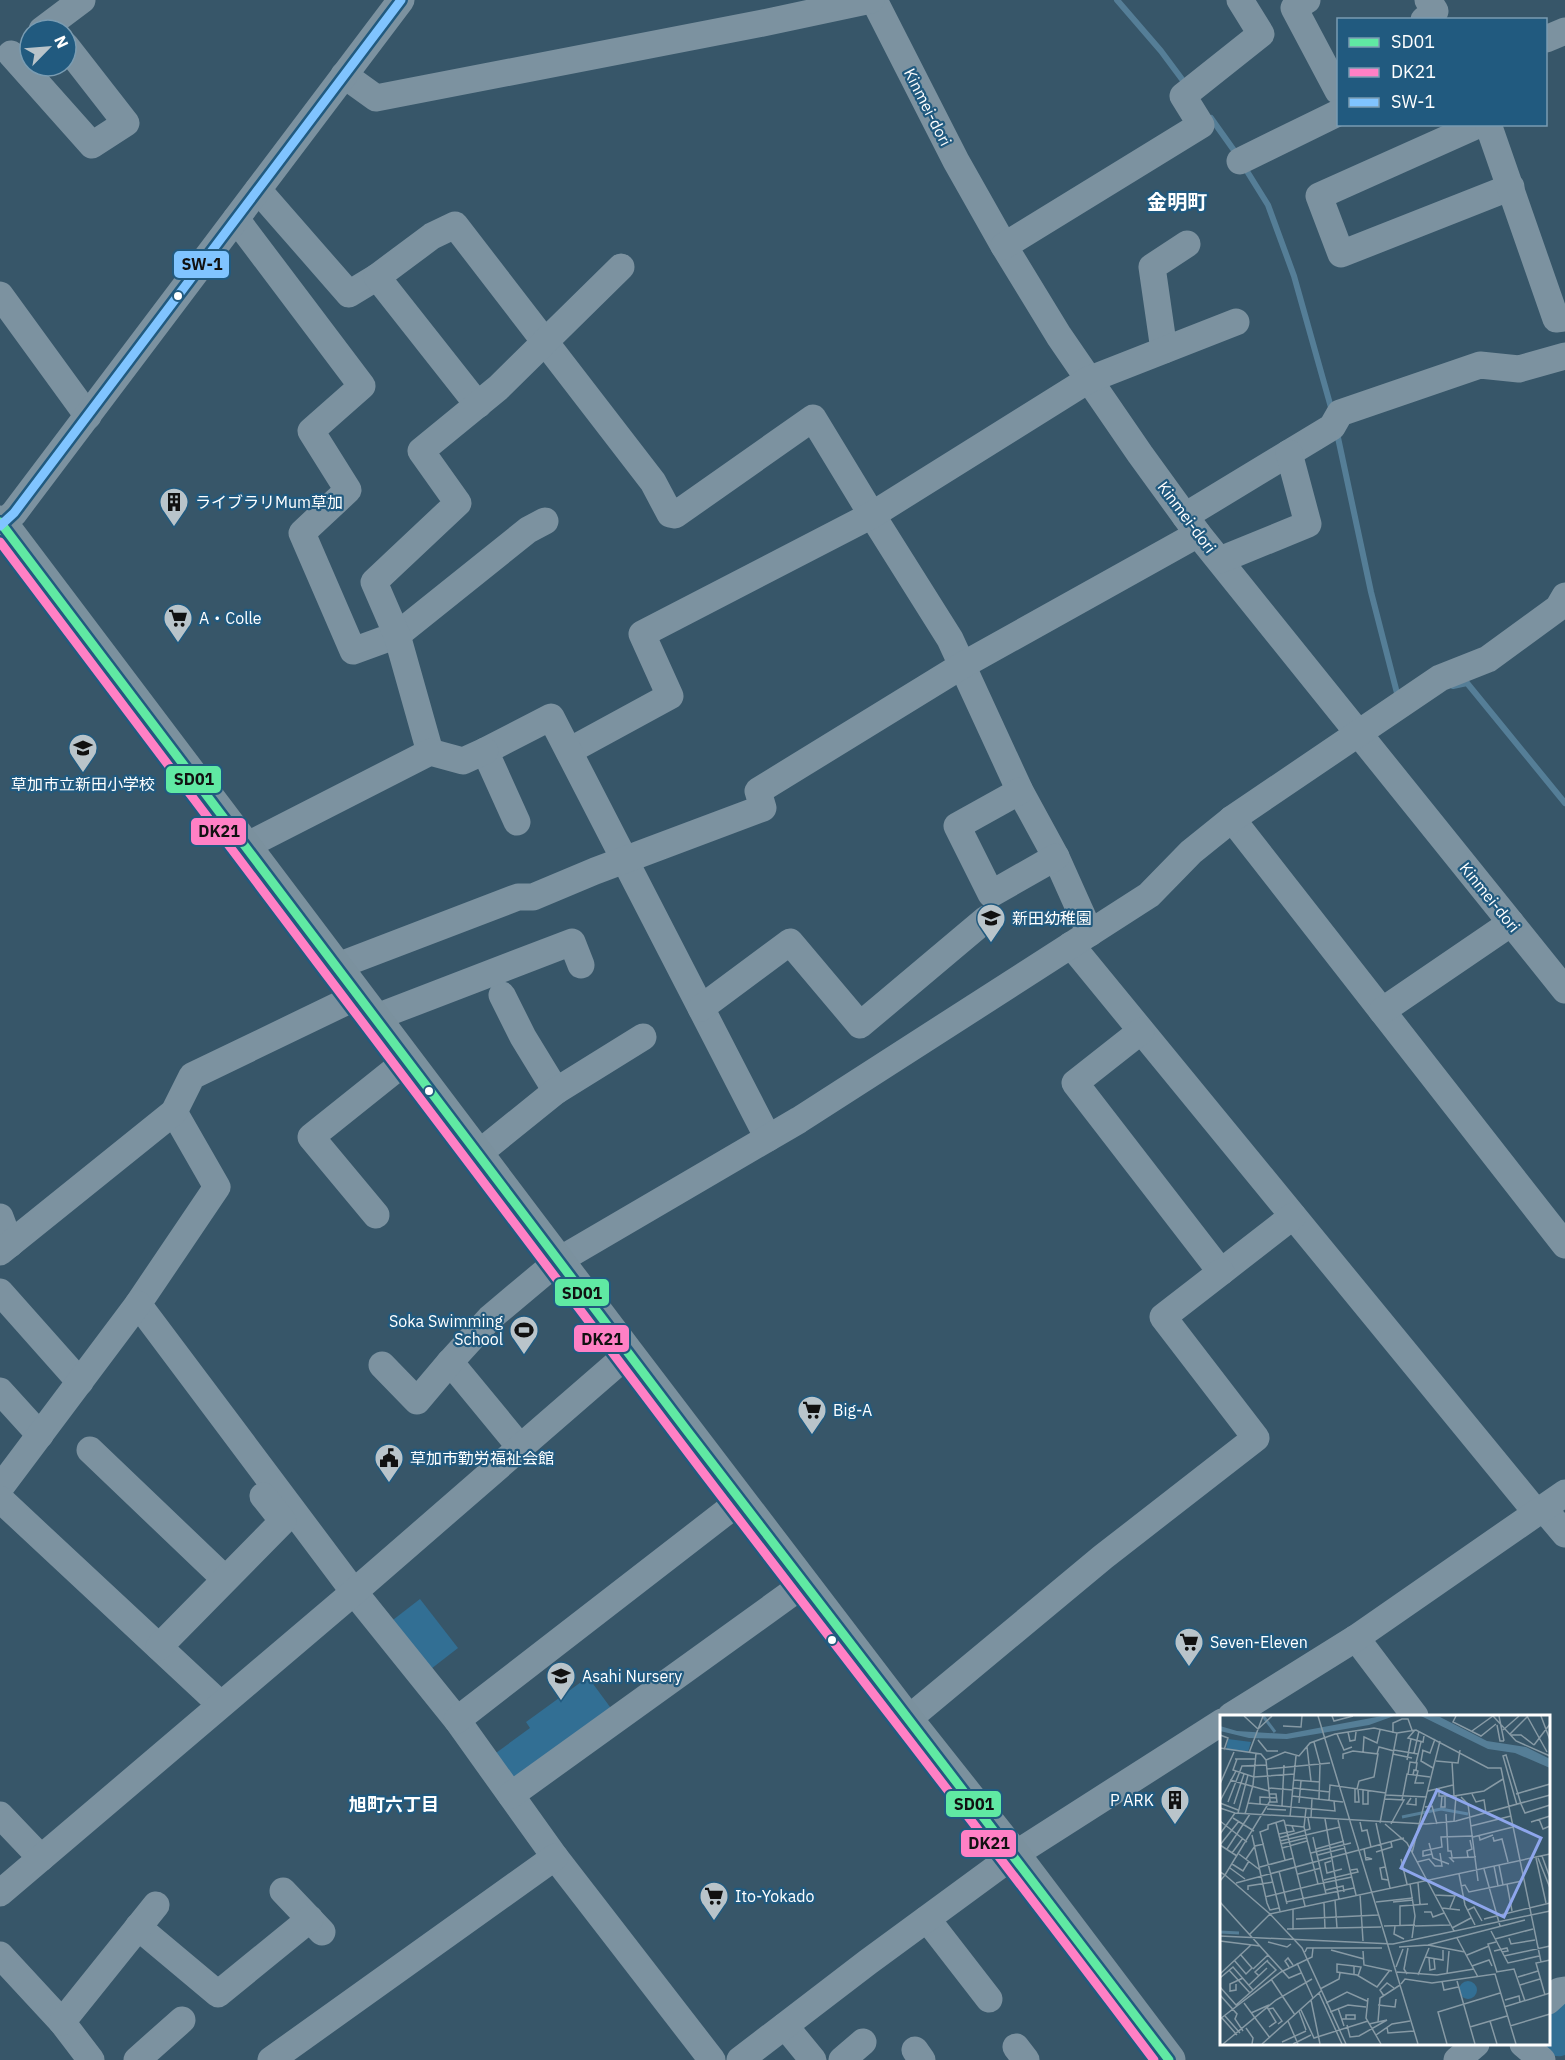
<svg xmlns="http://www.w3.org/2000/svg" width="1565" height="2060" font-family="'IBM Plex Sans','Noto Sans JP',sans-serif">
  <rect width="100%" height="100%" fill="#375669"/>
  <g fill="#326f94">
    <path d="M420 1599 458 1648 427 1672 389 1623Z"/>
    <path d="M588 1677 613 1711 510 1787 489 1758 530 1728 526 1722Z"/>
    <path d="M1565 2000V2055C1553 2060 1546 2050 1537 2044H1548L1549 2015 1562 2001Z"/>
  </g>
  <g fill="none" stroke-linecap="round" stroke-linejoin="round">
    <g stroke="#557e97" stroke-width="6">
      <path d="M1117 0 1161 51 1187 86"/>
      <path d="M1211 118 1238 156"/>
      <path d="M1245 168 1268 205 1294 276 1332 411"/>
      <path d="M1337 433 1371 592 1398 697"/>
      <path d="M1453 686 1467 683 1565 803"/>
    </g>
    <g stroke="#7c92a0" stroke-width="27">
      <path d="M874 0 956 161 1004 246 1059 336 1140 454 1198 534 1565 990"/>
      <path d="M1307 0 1294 8 1338 91"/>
      <path d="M1424 20 1435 11 1428 0"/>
      <path d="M42 30 82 0"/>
      <path d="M1546 39 1565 31"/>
      <path d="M11 54 92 145 126 123 66 46"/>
      <path d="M344 75 376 98 763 23 871 0"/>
      <path d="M1480 124 1319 196 1341 254 1511 187"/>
      <path d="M1488 124 1556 319 1565 318"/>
      <path d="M1240 161 1338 113"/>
      <path d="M258 190 349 294 377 277"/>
      <path d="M236 219 362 386 311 431 348 490 302 533 353 651 397 635 528 530 545 521"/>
      <path d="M1004 246 1201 125 1183 96 1261 34 1240 0"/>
      <path d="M0 295 88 416"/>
      <path d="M1164 350 1152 267 1187 244"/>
      <path d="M478 405 377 277 432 236 455 225 653 482 670 514 675 515 813 418 872 515 950 639 1020 791 1056 857 1090 933"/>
      <path d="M1185 516 1332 427 1340 413 1480 365 1519 369 1565 356"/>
      <path d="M0 526 14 513 401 0"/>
      <path d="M1220 560 1308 524 1289 453"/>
      <path d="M569 751 670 696 642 634 872 515 1088 380 1236 322"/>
      <path d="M430 752 397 635 374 582 458 503 421 451 498 388 621 267"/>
      <path d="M1020 791 957 826 991 894 1056 857"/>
      <path d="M1232 819 1565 1245"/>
      <path d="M517 822 485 751 551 717 768 1138"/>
      <path d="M246 846 430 752 463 761 485 751"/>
      <path d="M1071 945 1536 1512"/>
      <path d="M348 962 518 897H533L595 871 763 808 758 791 963 665 1198 534"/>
      <path d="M502 995 523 1037 556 1091"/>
      <path d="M701 1008 790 942 860 1025 986 919"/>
      <path d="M1382 1011 1511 923"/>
      <path d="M375 1020 387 1013 572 942 581 965"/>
      <path d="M1141 1031 1075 1083 1221 1272 1293 1216"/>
      <path d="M174 1112 217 1187 138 1304 354 1592 457 1720 555 1857 712 2060"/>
      <path d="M478 1154 556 1091 643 1037"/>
      <path d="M376 1215 311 1137 406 1061"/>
      <path d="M0 1217 10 1244"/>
      <path d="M0 1252 174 1112 192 1076 358 996"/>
      <path d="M0 1292 80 1382"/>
      <path d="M450 1362 520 1447"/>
      <path d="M382 1365 417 1401 450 1362 490 1318 558 1261 799 1120 1149 895 1191 852 1232 819 1440 678 1488 659 1558 608 1565 596"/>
      <path d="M0 1391 40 1435"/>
      <path d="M90 1450 225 1579"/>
      <path d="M0 1488 138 1304"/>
      <path d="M0 1499 220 1704"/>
      <path d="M1543 1508 1565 1534"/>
      <path d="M1356 1638 1415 1716"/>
      <path d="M159 1647 283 1521 263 1496"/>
      <path d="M1231 1716 1356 1638 1565 1493"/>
      <path d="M457 1720 740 1501"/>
      <path d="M907 1720 1103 1557 1256 1438 1163 1317 1221 1272"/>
      <path d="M511 1795 804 1584"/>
      <path d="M0 1815 41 1858"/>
      <path d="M283 1891 322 1932"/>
      <path d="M0 1893 354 1592 628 1354"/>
      <path d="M927 1919 989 1999"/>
      <path d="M138 1927 218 1994 310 1919"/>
      <path d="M0 1955 62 2022 91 2060"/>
      <path d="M1548 2001 1559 1991 1565 1990"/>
      <path d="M62 2022 156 1905"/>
      <path d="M785 2026 813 2060"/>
      <path d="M1523 2044 1542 2060"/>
      <path d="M1016 2047 1026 2060"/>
      <path d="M915 2050 922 2060"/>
      <path d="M137 2060 182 2020"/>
      <path d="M271 2060 555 1857"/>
      <path d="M740 2060 868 1962 1014 1855 1222 1722"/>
      <path d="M842 2060 863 2042"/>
      <path d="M1457 2060 1476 2044"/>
    </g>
    <path stroke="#7b919e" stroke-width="33" d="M0 522 628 1354 907 1720 1014 1855 1169 2060"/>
    <g stroke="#215a7f" stroke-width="14">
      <path id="bus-1" d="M0 522C228 824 455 1127 685 1428 846 1639 1009 1848 1169 2060"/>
    </g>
    <g stroke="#215a7f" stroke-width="14">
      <path id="bus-2" d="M0 542C233 850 465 1160 699 1467 850 1665 1004 1861 1154 2060"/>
    </g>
    <g stroke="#215a7f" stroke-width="14">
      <path id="bus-3" d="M0 526 14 513 401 0"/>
    </g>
    <use href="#bus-1" stroke="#60e9a3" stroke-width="9"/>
    <use href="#bus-2" stroke="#ff80c5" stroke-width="9"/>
    <use href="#bus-3" stroke="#80c4ff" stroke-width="9"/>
  </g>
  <defs>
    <g id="building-pin" transform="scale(1.5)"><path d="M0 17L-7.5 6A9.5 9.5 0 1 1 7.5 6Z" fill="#b9c4ca" stroke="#215a7f"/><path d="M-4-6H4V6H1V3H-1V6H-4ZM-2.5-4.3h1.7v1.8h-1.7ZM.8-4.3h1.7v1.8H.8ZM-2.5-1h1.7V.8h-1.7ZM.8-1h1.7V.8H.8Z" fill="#111"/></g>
    <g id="supermarket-pin" transform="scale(1.5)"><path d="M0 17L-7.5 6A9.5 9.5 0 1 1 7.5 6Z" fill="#b9c4ca" stroke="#215a7f"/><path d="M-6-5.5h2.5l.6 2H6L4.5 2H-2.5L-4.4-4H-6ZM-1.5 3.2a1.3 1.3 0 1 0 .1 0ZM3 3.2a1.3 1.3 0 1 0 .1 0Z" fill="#111"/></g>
    <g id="school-pin" transform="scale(1.5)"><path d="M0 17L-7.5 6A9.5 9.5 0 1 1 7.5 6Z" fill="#b9c4ca" stroke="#215a7f"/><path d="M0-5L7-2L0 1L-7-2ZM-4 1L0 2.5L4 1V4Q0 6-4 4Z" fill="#111"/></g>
    <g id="stadium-pin" transform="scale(1.5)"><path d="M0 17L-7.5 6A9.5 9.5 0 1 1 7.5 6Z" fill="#b9c4ca" stroke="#215a7f"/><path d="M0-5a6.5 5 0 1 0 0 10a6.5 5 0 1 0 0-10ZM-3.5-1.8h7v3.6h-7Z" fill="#111"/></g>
    <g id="civic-pin" transform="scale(1.5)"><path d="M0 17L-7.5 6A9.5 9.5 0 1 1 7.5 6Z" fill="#b9c4ca" stroke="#215a7f"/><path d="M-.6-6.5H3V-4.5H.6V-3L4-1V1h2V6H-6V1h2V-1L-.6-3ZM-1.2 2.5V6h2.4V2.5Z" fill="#111"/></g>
  </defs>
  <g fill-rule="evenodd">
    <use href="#building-pin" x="174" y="502"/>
    <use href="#supermarket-pin" x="178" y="618"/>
    <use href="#school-pin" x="83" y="748"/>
    <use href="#school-pin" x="991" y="918"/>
    <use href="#stadium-pin" x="524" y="1330"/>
    <use href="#supermarket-pin" x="812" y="1410"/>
    <use href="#civic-pin" x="389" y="1458"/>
    <use href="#supermarket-pin" x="1189" y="1642"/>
    <use href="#school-pin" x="561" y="1676"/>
    <use href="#building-pin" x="1175" y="1800"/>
    <use href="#supermarket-pin" x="714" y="1896"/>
  </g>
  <g fill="#fff" stroke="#215a7f" stroke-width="2">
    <circle cx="178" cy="296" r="5"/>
    <circle cx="429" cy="1091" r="5"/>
    <circle cx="832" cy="1640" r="5"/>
  </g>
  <g text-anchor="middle" stroke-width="4.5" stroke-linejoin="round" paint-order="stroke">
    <g font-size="16" fill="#fff" stroke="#215a7f">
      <text transform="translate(928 107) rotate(63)" y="6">Kinmei-dori</text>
      <text transform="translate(1187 517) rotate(53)" y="6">Kinmei-dori</text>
      <text transform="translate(1490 897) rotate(51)" y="6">Kinmei-dori</text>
    </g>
    <g font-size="16" fill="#fff" stroke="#215a7f" text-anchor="start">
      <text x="195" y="508">ライブラリMum草加</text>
      <text x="199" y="624">A・Colle</text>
      <text x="83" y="790" text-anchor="middle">草加市立新田小学校</text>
      <text x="1012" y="924">新田幼稚園</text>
      <text x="503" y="1327" text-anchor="end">Soka Swimming<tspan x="503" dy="18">School</tspan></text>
      <text x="833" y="1416">Big-A</text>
      <text x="410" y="1464">草加市勤労福祉会館</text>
      <text x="1210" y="1648">Seven-Eleven</text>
      <text x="582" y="1682">Asahi Nursery</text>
      <text x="1154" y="1806" text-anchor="end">P ARK</text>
      <text x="735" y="1902">Ito-Yokado</text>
    </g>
    <g font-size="18" font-weight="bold" fill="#fff" stroke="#215a7f">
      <text x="394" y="1811">旭町六丁目</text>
    </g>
    <g font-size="20" font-weight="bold" fill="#fff" stroke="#215a7f">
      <text x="1177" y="209">金明町</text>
    </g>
  </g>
  <g transform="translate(1220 1715)">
    <rect width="330" height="330" fill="#375669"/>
    <path d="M8 24 31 27 28 37 6 35ZM239 275a9 9 0 1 1 18 0a9 9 0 1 1-18 0Z" fill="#326f94"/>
    <path d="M162 1H174L149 10 67 24 29 23 0 16V11L17 16 66 19ZM201 1 220 2 267 26 306 32 330 44V53L295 38 268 34Z" fill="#557e97"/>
    <path fill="none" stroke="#557e97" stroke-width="3" d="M43 1 55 17M182 102 221 94 248 99M0 217 19 218"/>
    <path fill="none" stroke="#879aa5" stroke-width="1.5" d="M24 1 38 14 52 1M98 1 198 329M112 1 114 6 133 1M236 1 233 7 261 21 276 9M279 1 284 26M307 1 327 37M321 1 330 25M277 10 280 26H284M63 11 81 12 82 1M195 15 188 23 203 27 204 21M283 15 299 1M252 16 273 1 296 26 330 41M128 17 130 26 135 25 136 17M173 18V8L182 4H188L192 15M117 19 124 35 132 32M290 19 308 1M0 20 8 23 4 35M291 20H301L314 30M38 25 47 36H58M94 27 100 49 99 84M314 30 330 9M87 32 91 66M0 33 41 39 46 45 50 86 5 160 0 157M174 35 198 39M202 35 210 38 215 24M203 35 201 46 213 53M143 37 144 22 157 28 160 15M29 38 43 1M194 38 199 16M157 39 159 32 174 36M173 39 192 43M15 44H36M17 44 13 55 34 62 74 59M123 44V39L133 36 158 39 154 62 139 66 137 74M46 45 65 37 79 41 90 28 115 19 154 13 177 18 196 15 268 53H281L289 92M187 45 191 24M216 46 238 48 240 35M232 47 234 81 264 76 283 64M196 48 201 27M47 54 110 48M188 59 190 47 197 48 196 55M193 60 194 55 198 56 195 68H204M10 65 49 76M74 65 100 67M0 69 14 37M49 73 73 75M73 73 110 77M135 73V87H139L138 74M219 74V81H234M143 75V89H148V75M208 76 233 70M49 79H56L57 87H49M252 79 256 87 264 85 266 98M296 79 330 69M166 80 207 82M72 81 123 87M222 81 221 92H225V82M241 82 248 89 258 166M191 83 187 89 196 90V83M165 84 184 85 171 109M109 85 110 70 166 78M182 85 187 59 210 62M0 86 16 56M8 87 22 51 47 50M0 88 18 95M28 88 115 96 114 86M79 88 81 66M14 89 24 59M40 89V82L57 83M301 89 305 98 330 90M297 90 283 41 286 40 301 89M62 91 64 50M205 92 212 91 217 109M289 92 321 247M0 93 15 98 206 109 236 106 330 80M47 94 66 95M18 98 28 60M25 99 33 70 36 38M226 99 228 136H231L232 142M70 102 76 41M13 103 34 116M91 103 92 83M105 104 119 184M319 104 323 114 330 111M64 105 85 191M118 105 136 180M0 106 27 127M234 106 236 81M140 107 142 116 147 115 151 132M311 107 330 101M56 108 65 145M156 108 170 173M160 108 177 18M165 109 187 128 234 216M65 110 84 112M251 111 291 101M0 119 15 98M59 119 74 116 72 111M32 120 47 188 50 195 59 193M259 120 260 125 273 120M93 122 106 179M253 122 293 112M273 122 274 126 282 124 288 147M59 123 90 114 88 103M60 126 120 112M209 128 213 143 229 149M61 129 86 123M0 130 19 106M0 130 17 141M62 133 87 126M7 134 30 99M96 134 124 126M144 134 146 145 152 144 145 142M140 135 184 123M156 137 172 132 171 127M12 138 23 123M91 138 131 128M192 138 220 26M19 139 40 155M212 139 203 141V136L222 132 221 122 253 121M98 140 125 133M322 141 330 163M248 142 247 136 252 134 250 125M316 143 326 188M318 143 330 173M26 144 35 131 44 129M181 144 187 169M111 146 105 148 107 158 122 154M197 147 209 144 215 151H222L220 138M234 147 230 143 256 142M12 149 23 156 29 146M279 150 283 170M274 151 278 171M40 152 74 143M165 152 160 153 162 164 168 165M10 153 25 164M264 154 280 211M59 156 67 189M78 159 101 153M239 159 245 190 255 210M104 165 138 157 137 154 131 155M0 166 5 160 50 199 330 139M16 168 139 135M198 168 200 189M98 169 132 162M190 169 195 201 192 223M287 169 292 196M241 171 245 170 249 177 302 166M28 175V171L53 167M106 175 123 171 124 177M140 179 143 226M214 180 235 181 230 193M45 182 98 169 84 112 86 94M115 185 117 213M0 187 69 263 81 258M66 187 134 173M156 187 193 183M173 187 193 185M104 188 105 214M222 193 240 195M73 194V215M248 195 254 192 262 206M60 196 40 117 48 114V110L64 105M204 197H211L213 202 224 198M76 204 158 200M264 204 330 188M164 211 195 210M175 211 174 219 184 224M180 211V191L208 189M195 211 230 210M232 213 251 203M67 214 161 212M271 216 288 248 319 241M30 219 50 199 82 233 126 329M0 221 173 229 330 196M237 223 258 262M289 223 291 229 315 225M275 224 313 214M0 226 40 231M48 227 67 232 71 229M276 227 268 229 277 257M208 230 245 237M179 232 208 230 305 205M111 235 144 244M143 236 144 250 172 256M274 236 287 233 288 236 282 237M85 237 87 233H162M247 240 269 231M284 241 330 231M205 242 223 245V235M209 243 210 255 215 254 214 244M14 245 26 259 32 253 20 239M77 248 93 283M134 251 117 249V257L137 260 157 272 170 255M252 251 269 245 272 251M69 252 65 246 68 243 73 250M176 252 183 234M33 254 48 240M9 255 30 278M177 257 217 260 254 254M276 257 294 254 305 286M0 259 31 230M134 259V251L141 252 138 261M187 259 184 254 188 233M227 259 229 236M198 260 209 233M39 261 35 257 48 245M298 262 318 256M0 263 13 252 33 275M51 264 75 300M222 266 224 275 238 272M237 266 255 329M16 269V275L10 276V269L23 263M181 269 185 264 212 268 275 259 296 329M29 270 47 253M300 270 320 264M0 272 16 290 56 255 47 246M100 274 119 264 120 258M99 278 122 329M0 280 17 299 15 304 23 316M325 280 316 248 330 245M164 281 160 275 167 268 174 273M148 283 146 303 161 329M91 285 100 329M285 285 299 281 300 287M24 288 50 323M106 288 127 277 147 286M158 290 175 292 176 284M47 292 56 307 49 312M284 292 330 278M118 293 124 311M49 294 53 293 62 306 58 309M81 295 94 323 148 306M79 296 86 315M110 297 128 290 146 292M31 298 49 290M5 301 20 318M2 303 17 320M0 304 61 257 92 242 93 233M121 304H135V300H126V304M68 306 78 329M270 306 277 329M158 307 160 283 180 270M127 310 130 322 139 321 167 305 149 309M290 311 330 299M167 312 168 318 194 316M250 312 287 301M26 313 33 323 32 329M156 320 172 309 190 306M62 327 86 316M3 329 56 285 92 264M42 329 101 276M73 329 91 320M227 329 218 297 280 278"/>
    <path fill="#8ea6ec" fill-opacity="0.15" stroke="#8ea6ec" stroke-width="3" d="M217 75 321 123 284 202 181 153Z"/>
    <rect width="330" height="330" fill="none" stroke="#fff" stroke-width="3"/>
  </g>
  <g stroke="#215a7f" stroke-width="2">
    <rect x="173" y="250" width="57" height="29" rx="6" fill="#80c4ff"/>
    <rect x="165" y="765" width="57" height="29" rx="6" fill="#60e9a3"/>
    <rect x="190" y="817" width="57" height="29" rx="6" fill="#ff80c5"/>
    <rect x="554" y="1278" width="56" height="29" rx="6" fill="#60e9a3"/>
    <rect x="573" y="1324" width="57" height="29" rx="6" fill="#ff80c5"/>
    <rect x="945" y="1790" width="57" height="28" rx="6" fill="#60e9a3"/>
    <rect x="960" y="1829" width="57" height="29" rx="6" fill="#ff80c5"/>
  </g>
  <g font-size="16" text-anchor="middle" font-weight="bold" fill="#111">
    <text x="202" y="270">SW-1</text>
    <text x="194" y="785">SD01</text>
    <text x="219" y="837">DK21</text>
    <text x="582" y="1299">SD01</text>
    <text x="602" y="1345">DK21</text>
    <text x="974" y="1810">SD01</text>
    <text x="989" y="1849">DK21</text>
  </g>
  <rect x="1337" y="18" width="210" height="108" fill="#215a7f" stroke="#7a9cb2" stroke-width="1.5"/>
  <rect x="1349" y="38" width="30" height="9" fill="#60e9a3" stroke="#7a9cb2" stroke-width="1.5"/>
  <text x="1391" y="48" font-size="18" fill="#ffffff">SD01</text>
  <rect x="1349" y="68" width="30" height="9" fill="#ff80c5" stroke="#7a9cb2" stroke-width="1.5"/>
  <text x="1391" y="78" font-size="18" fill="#ffffff">DK21</text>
  <rect x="1349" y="98" width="30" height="9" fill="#80c4ff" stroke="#7a9cb2" stroke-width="1.5"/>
  <text x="1391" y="108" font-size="18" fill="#ffffff">SW-1</text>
  <g transform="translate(48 48) rotate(65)"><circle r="28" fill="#215a7f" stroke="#7a9cb2" stroke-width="1.5"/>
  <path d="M0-4.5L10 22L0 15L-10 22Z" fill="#b9c4ca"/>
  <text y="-9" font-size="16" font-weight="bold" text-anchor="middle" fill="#ffffff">N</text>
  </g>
</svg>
